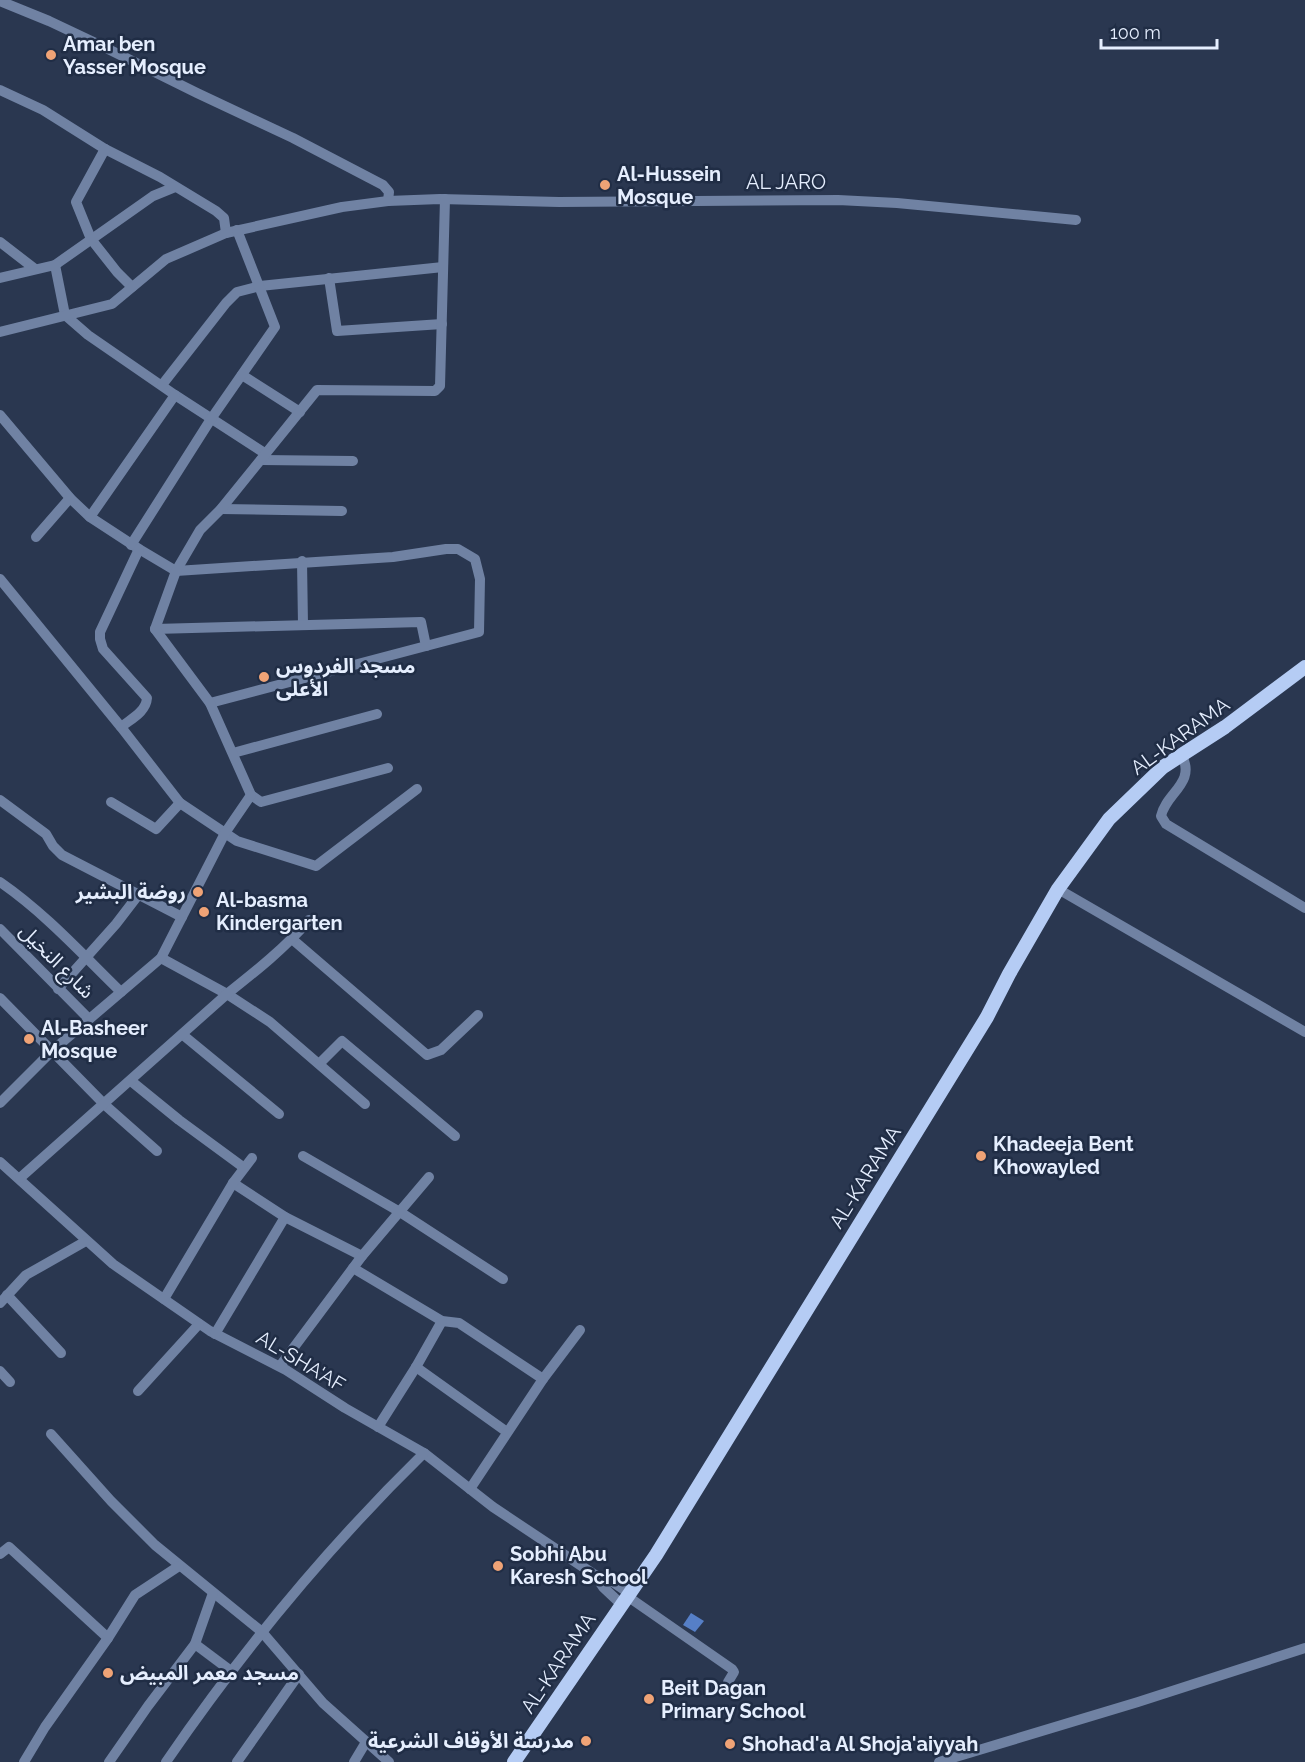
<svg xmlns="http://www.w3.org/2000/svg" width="1305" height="1762" font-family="Raleway,'Noto Sans Arabic',sans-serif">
  <rect width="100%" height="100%" fill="#2a3750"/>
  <path fill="#567fc7" d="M691 1613 704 1621 695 1632 683 1625Z"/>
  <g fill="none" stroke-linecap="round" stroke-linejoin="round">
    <g stroke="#7082a3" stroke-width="10">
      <path d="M0 1 49 21 104 47 197 93 293 138 383 185 389 192 388 201"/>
      <path d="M0 90 43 110 105 149 160 177 216 211 224 218 226 233"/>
      <path d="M105 149 76 202 91 239 117 272 132 287"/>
      <path d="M0 242 35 269"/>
      <path d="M55 265 153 196 175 187"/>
      <path d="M0 278 55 265 65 315 88 335 175 395 266 454"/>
      <path d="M329 278 337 331 442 324"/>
      <path d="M0 332 112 304 166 259 226 233 342 207 388 201 440 199 559 202 838 200 897 203 1076 220"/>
      <path d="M242 375 300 412"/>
      <path d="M162 385 226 303 237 292 260 286 443 267"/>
      <path d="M0 415 70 498 90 517 139 549 176 571 393 557 446 549H458L475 559 480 579 479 632 426 646"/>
      <path d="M261 460 353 461"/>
      <path d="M221 509 342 511"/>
      <path d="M90 517 175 395"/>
      <path d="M36 537 70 498"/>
      <path d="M131 545 211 419 275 327 237 230"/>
      <path d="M302 561 303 625"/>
      <path d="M0 579 121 727 180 803 237 841 316 866 417 789"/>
      <path d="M155 629 421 622 426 646 210 703"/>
      <path d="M121 727C131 719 146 712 147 698L103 649 100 639V632L139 549"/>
      <path d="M233 753 377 714"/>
      <path d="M1182 756C1196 783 1166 793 1161 816L1166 824 1305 908"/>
      <path d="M388 768 261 802 251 795 210 703 155 629 176 571 200 530 221 509 317 390 435 391 440 386 445 199"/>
      <path d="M0 800 46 834 53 846 62 855 182 917"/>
      <path d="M111 802 156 829 180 803"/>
      <path d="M0 882C45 913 82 954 121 992"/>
      <path d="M1058 889 1305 1032"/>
      <path d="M0 929 89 1019"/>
      <path d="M292 939 427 1055 441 1050 478 1015"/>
      <path d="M161 958 227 994 270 1022 365 1104"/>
      <path d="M58 989 116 924 139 894"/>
      <path d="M0 998 105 1105 157 1151"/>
      <path d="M183 1035 279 1114"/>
      <path d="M320 1063 342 1041 455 1136"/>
      <path d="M131 1081 179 1120 243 1167"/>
      <path d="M0 1103 53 1050 161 958 225 833 251 795"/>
      <path d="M303 1156 400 1212 503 1279"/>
      <path d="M0 1162 113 1264 210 1331 286 1370 345 1408 424 1453 493 1507 595 1575"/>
      <path d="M20 1178 227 994C256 971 285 948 309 920"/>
      <path d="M233 1183 285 1217 362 1256"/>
      <path d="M353 1268 442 1321 459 1323 543 1379 580 1330"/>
      <path d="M7 1295 61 1353"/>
      <path d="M164 1299 233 1183 252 1158"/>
      <path d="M0 1303 26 1275 86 1241"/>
      <path d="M215 1334 285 1217"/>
      <path d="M280 1366 362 1256 429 1177"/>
      <path d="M416 1367 507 1432"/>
      <path d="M0 1371 10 1382"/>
      <path d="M138 1391 199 1324"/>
      <path d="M378 1427 416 1367 442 1321"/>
      <path d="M51 1434 111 1501 155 1545 262 1632 323 1703 389 1762"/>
      <path d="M470 1489 543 1379"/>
      <path d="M0 1554 9 1547 108 1638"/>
      <path d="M627 1596 732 1669 734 1672 728 1682"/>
      <path d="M621 1604 603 1587 595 1575 610 1580 629 1593"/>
      <path d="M195 1644 231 1671"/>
      <path d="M24 1762 45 1727 108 1638 135 1595 179 1566"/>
      <path d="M109 1762 148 1706 195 1644 213 1593"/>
      <path d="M166 1762C242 1651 328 1547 424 1453"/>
      <path d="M237 1762 299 1674"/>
      <path d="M354 1762 366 1742"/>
      <path d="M939 1762 1138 1702 1305 1648"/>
    </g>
    <path stroke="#b5ccf4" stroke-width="14" d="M514 1762 656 1555 987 1017 1009 974 1058 889 1109 819 1163 767 1225 727 1305 667"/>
  </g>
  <g fill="#efa376" stroke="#202d45" stroke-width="2">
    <circle cx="51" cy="55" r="6"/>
    <circle cx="605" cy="185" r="6"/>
    <circle cx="264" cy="677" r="6"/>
    <circle cx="198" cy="892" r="6"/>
    <circle cx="204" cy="912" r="6"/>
    <circle cx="29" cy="1039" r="6"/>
    <circle cx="981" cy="1156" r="6"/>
    <circle cx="498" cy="1566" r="6"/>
    <circle cx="108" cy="1673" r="6"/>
    <circle cx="649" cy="1699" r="6"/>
    <circle cx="586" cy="1741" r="6"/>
    <circle cx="730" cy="1744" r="6"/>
  </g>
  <g text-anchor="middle" stroke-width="5" stroke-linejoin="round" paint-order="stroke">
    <g font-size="20" font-weight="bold" fill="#e5eefe" stroke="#202d45" text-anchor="start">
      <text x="63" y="51">Amar ben<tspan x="63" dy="23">Yasser Mosque</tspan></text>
      <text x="617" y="181">Al-Hussein<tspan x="617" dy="23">Mosque</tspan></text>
      <text x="276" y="673">مسجد الفردوس<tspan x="276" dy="23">الأعلى</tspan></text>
      <text x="186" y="899" text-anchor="end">روضة البشير</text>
      <text x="216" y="907">Al-basma<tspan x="216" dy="23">Kindergarten</tspan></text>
      <text x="41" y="1035">Al-Basheer<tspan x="41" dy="23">Mosque</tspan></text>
      <text x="993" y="1151">Khadeeja Bent<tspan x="993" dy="23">Khowayled</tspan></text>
      <text x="510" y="1561">Sobhi Abu<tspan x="510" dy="23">Karesh School</tspan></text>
      <text x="120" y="1680">مسجد معمر المبيض</text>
      <text x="661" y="1695">Beit Dagan<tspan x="661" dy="23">Primary School</tspan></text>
      <text x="574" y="1748" text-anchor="end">مدرسة الأوقاف الشرعية</text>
      <text x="742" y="1751">Shohad'a Al Shoja'aiyyah</text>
    </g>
    <g font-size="20" fill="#e5eefe" stroke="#202d45">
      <text x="786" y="189">AL JARO</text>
      <text transform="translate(1180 736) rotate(-36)" y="7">AL-KARAMA</text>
      <text transform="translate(57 961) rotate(45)" y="7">شارع النخيل</text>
      <text transform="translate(865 1177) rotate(-58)" y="7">AL-KARAMA</text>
      <text transform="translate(301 1361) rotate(31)" y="7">AL-SHA'AF</text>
      <text transform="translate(558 1663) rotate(-56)" y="7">AL-KARAMA</text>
    </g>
  </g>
  <path d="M1101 39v9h116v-9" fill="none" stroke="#e5eefe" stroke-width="3"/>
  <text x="1110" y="39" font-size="18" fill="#e5eefe" stroke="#202d45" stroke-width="4.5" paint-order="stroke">100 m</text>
</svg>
